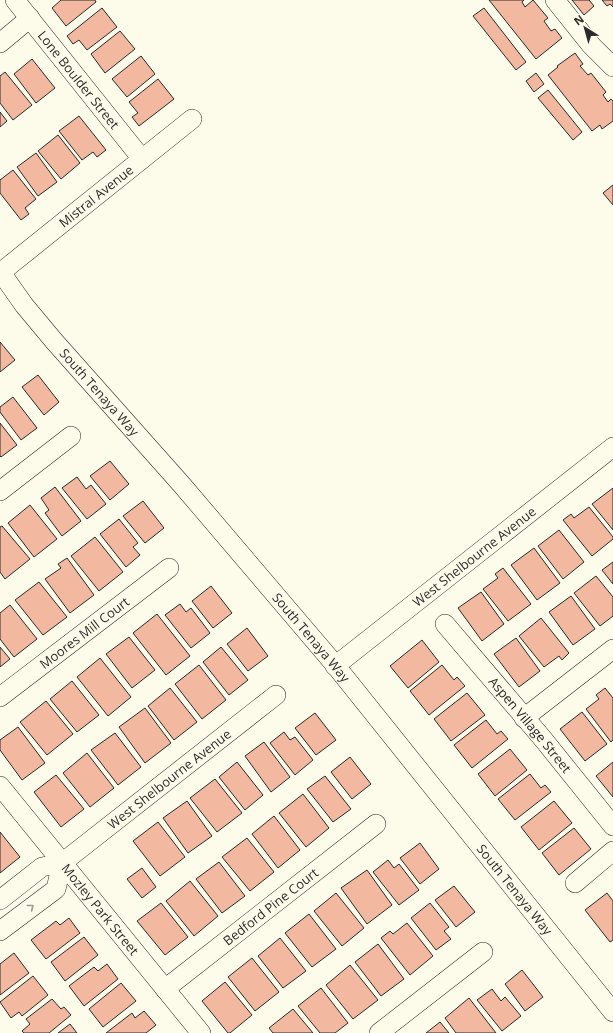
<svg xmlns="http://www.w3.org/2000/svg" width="613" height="1033" font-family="'Open Sans',sans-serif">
  <rect width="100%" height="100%" fill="#fdfbea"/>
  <g fill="#f2b8a0" stroke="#2b2b2b">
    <path d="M61 0H95L96 2 66 26 52 8Z"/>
    <path d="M489 0H524L522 2 525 7 533 0 548 18 544 21 551 31 555 29 562 38 536 59Z"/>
    <path d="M572 0H589L594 6 584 15Z"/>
    <path d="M602 0H613V7L610 4 607 6Z"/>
    <path d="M102 8 117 27 87 50 79 40 73 44 67 36Z"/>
    <path d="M484 8 526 62 516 70 473 16Z"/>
    <path d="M120 31 135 49 105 73 91 54Z"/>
    <path d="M575 53 583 64 580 66 588 75 591 73 606 92 603 95 608 102 611 99 613 101V121L602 129 600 125 592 131 548 75 558 67 557 66Z"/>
    <path d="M141 56 155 74 127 97 112 79Z"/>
    <path d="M32 59 55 88 36 103 14 74Z"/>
    <path d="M5 72 32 105 13 120 0 103V76Z"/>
    <path d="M536 73 544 84 534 92 526 81Z"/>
    <path d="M158 79 174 99 139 126 132 117 138 113 129 102Z"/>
    <path d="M548 90 582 132 573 140 538 98Z"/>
    <path d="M0 112 7 121 0 127Z"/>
    <path d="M79 116 106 150 97 157 93 152 82 160 59 131Z"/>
    <path d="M58 135 80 163 61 179 38 151Z"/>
    <path d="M36 153 57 182 38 196 17 167Z"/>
    <path d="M13 170 36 199 25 208 29 214 21 220 0 193V180Z"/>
    <path d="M613 185V205L603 193Z"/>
    <path d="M0 342 15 360 0 372Z"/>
    <path d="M38 375 59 402 44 415 22 387Z"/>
    <path d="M13 397 37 428 21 440 0 412V407Z"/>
    <path d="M0 423 17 445 1 457 0 456Z"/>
    <path d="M110 461 129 484 110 500 90 476Z"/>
    <path d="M77 477 86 489 91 485 106 504 87 519 62 488Z"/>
    <path d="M55 487 81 521 62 536 45 513 49 510 41 498Z"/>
    <path d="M613 488V530L592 504Z"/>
    <path d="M143 501 164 528 145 543 123 516Z"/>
    <path d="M30 505 57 539 34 557 8 523Z"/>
    <path d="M589 507 613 537V539L592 556 563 520 571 514 574 518Z"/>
    <path d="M119 519 138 543 133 547 140 555 126 567 100 534Z"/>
    <path d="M2 526 30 559 5 579 0 572V527Z"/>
    <path d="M559 530 584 562 563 579 538 546Z"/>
    <path d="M95 537 123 572 99 591 71 556Z"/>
    <path d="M534 548 560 583 537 600 511 565Z"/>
    <path d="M67 558 94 595 70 613 45 579 61 568 58 564Z"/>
    <path d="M613 562V584L602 570Z"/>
    <path d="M503 568 531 604 508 621 483 589 498 578 495 574Z"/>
    <path d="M596 576 613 597V616L600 626 574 593Z"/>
    <path d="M39 582 67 617 43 635 15 600Z"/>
    <path d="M211 586 232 613 213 628 192 601Z"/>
    <path d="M481 592 504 624 482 641 458 608Z"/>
    <path d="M571 596 595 629 573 645 549 612Z"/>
    <path d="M180 604 186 612 191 608 210 633 191 648 165 615Z"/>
    <path d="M10 605 37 639 14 657 0 639V613Z"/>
    <path d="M157 614 190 656 166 675 133 633Z"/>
    <path d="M541 618 569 653 562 660 559 656 544 667 519 636Z"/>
    <path d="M247 628 268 656 248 671 227 644Z"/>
    <path d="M129 637 155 670 132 688 106 654Z"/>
    <path d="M516 638 540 671 519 687 494 654Z"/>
    <path d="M422 640 439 662 408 688 390 666Z"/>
    <path d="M0 647 10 659 0 667Z"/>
    <path d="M221 647 248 680 229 695 203 662Z"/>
    <path d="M100 658 131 697 108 716 77 677Z"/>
    <path d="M199 665 226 700 202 719 175 684Z"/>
    <path d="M442 665 454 680 457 677 465 686 429 715 410 691Z"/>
    <path d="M72 681 99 715 77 732 50 699Z"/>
    <path d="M170 688 197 722 174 740 148 706Z"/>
    <path d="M605 688 613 698V740L611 742 586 709 599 699 596 695Z"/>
    <path d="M467 693 485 715 451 741 434 719Z"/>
    <path d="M46 701 73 734 47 755 20 722Z"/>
    <path d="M145 708 171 743 145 763 119 727Z"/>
    <path d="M582 712 607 744 585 761 560 729Z"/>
    <path d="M315 713 336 740 316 755 295 728Z"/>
    <path d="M486 720 497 734 501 731 508 739 472 768 454 745Z"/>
    <path d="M18 727 45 763 22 780 0 750V740Z"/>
    <path d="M284 732 290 740 295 737 313 760 295 775 270 743Z"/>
    <path d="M115 733 141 767 118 785 91 750Z"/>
    <path d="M264 742 290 777 271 792 245 756Z"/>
    <path d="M510 749 527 770 495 796 478 774Z"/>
    <path d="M87 753 114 788 90 807 63 773Z"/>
    <path d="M350 757 371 784 352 799 331 772Z"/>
    <path d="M237 762 263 795 245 810 219 777Z"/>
    <path d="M613 762V797L596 776Z"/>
    <path d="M530 774 541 788 545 785 551 792 515 820 498 799Z"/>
    <path d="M56 775 84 809 61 827 34 792Z"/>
    <path d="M325 776 351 809 333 822 307 789Z"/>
    <path d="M215 779 242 813 217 832 190 798Z"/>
    <path d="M303 794 329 828 306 847 279 813Z"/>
    <path d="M187 801 212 836 188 853 163 818Z"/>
    <path d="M554 801 572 823 539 850 521 827Z"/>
    <path d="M274 816 300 850 278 868 252 834Z"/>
    <path d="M158 822 185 857 160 876 133 841Z"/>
    <path d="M574 828 591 849 559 875 542 853Z"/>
    <path d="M0 832 20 857 0 873Z"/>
    <path d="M247 838 274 872 250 891 222 857Z"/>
    <path d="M420 843 439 869 420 884 400 858Z"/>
    <path d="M388 860 394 868 399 864 419 890 399 905 373 872Z"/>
    <path d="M219 862 245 896 222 913 196 879Z"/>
    <path d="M142 868 156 887 142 898 127 879Z"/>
    <path d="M367 870 392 905 367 924 341 888Z"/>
    <path d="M190 881 218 916 194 936 166 901Z"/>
    <path d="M454 886 475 912 456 927 435 900Z"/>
    <path d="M336 893 364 928 342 946 314 911Z"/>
    <path d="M607 893 613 901V940L610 942 585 910Z"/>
    <path d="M161 903 188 937 165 955 137 921Z"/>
    <path d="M430 903 449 927 444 931 451 939 436 950 411 918Z"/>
    <path d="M309 914 336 949 312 967 285 933Z"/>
    <path d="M69 918 80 933 46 959 31 940 56 921 60 925Z"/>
    <path d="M407 923 433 956 410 975 381 938 390 931 393 934Z"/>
    <path d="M84 937 98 955 65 981 51 962Z"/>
    <path d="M280 938 306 971 283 988 258 956Z"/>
    <path d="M378 944 404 979 381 996 355 962Z"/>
    <path d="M14 953 29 973 0 995V964Z"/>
    <path d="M252 958 279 992 255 1011 228 977Z"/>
    <path d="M107 964 118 979 84 1006 69 986 94 967 98 971Z"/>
    <path d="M350 965 378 1000 353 1019 326 985Z"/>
    <path d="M522 970 543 997 525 1011 505 984Z"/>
    <path d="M33 976 48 995 22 1016 19 1012 11 1018 0 1002Z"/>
    <path d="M225 982 252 1015 230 1033H228L202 1001Z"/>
    <path d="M121 983 136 1001 103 1027 89 1009Z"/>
    <path d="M321 988 348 1023 335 1033H320L298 1006Z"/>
    <path d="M492 989 501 1001 505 997 521 1016 502 1031 477 1000Z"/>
    <path d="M469 998 496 1033H456L445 1018Z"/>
    <path d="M52 999 61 1009 64 1007 71 1015 49 1033H24L22 1031 30 1024 26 1019Z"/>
    <path d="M293 1009 313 1033H273L269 1028Z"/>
    <path d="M144 1011 156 1025 146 1033H106L132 1013 135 1018Z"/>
    <path d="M440 1022 449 1033H426Z"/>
    <path d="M70 1024 77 1033H58Z"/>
  </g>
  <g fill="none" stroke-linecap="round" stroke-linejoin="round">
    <g stroke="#2b2b2b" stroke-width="20">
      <g id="minor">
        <path id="s1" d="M15 0 142 159"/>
        <path d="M555 0 591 45 613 67"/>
        <path d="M0 43 30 18"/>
        <path id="s2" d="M0 271 24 305 54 341 182 485 331 660 613 1012"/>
        <path id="s3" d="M0 273 192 119"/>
        <path d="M0 491 71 436"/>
        <path id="s4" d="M445 624 543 739 613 826"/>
        <path id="s5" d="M335 666 613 447"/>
        <path id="s6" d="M0 697 169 568"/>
        <path d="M524 718 613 649"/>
        <path id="s7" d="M0 786 201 1033"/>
        <path d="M575 883 613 851"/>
        <path id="s8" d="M0 900 42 867 62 863 276 695"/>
        <path d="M0 931 56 889 62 863"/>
        <path id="s9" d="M165 989 376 824"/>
        <path d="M379 1033 483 952"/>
      </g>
    </g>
    <use href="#minor" stroke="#fdfbea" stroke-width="19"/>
  </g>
  <defs><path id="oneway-chevron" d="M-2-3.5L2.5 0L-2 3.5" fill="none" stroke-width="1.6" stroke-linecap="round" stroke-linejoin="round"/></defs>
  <use stroke="#9e9d94" href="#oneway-chevron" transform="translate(31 907) rotate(-38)"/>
  <g text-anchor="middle" stroke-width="3" stroke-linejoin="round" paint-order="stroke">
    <g font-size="13" fill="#2b2b2b" stroke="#fdfbea">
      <text dy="5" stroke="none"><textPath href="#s1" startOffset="102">Lone Boulder Street</textPath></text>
      <text dy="5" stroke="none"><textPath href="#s3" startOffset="123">Mistral Avenue</textPath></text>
      <text dy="5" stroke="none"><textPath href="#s2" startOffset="157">South Tenaya Way</textPath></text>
      <text dy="5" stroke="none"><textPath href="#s5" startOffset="177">West Shelbourne Avenue</textPath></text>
      <text dy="5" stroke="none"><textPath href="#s6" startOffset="106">Moores Mill Court</textPath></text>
      <text dy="5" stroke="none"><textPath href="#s2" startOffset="481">South Tenaya Way</textPath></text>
      <text dy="5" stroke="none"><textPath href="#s4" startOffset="132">Aspen Village Street</textPath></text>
      <text dy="5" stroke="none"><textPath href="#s8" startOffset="210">West Shelbourne Avenue</textPath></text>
      <text dy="5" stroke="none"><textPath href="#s2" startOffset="805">South Tenaya Way</textPath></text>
      <text dy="5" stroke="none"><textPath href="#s9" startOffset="134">Bedford Pine Court</textPath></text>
      <text dy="5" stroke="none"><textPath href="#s7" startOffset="159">Mozley Park Street</textPath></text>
    </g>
  </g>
  <g transform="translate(585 28) rotate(323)" stroke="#fdfbea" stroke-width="3" paint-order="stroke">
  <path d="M0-3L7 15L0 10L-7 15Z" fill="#2b2b2b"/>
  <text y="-6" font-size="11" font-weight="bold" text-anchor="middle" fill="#2b2b2b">N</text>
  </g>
</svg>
